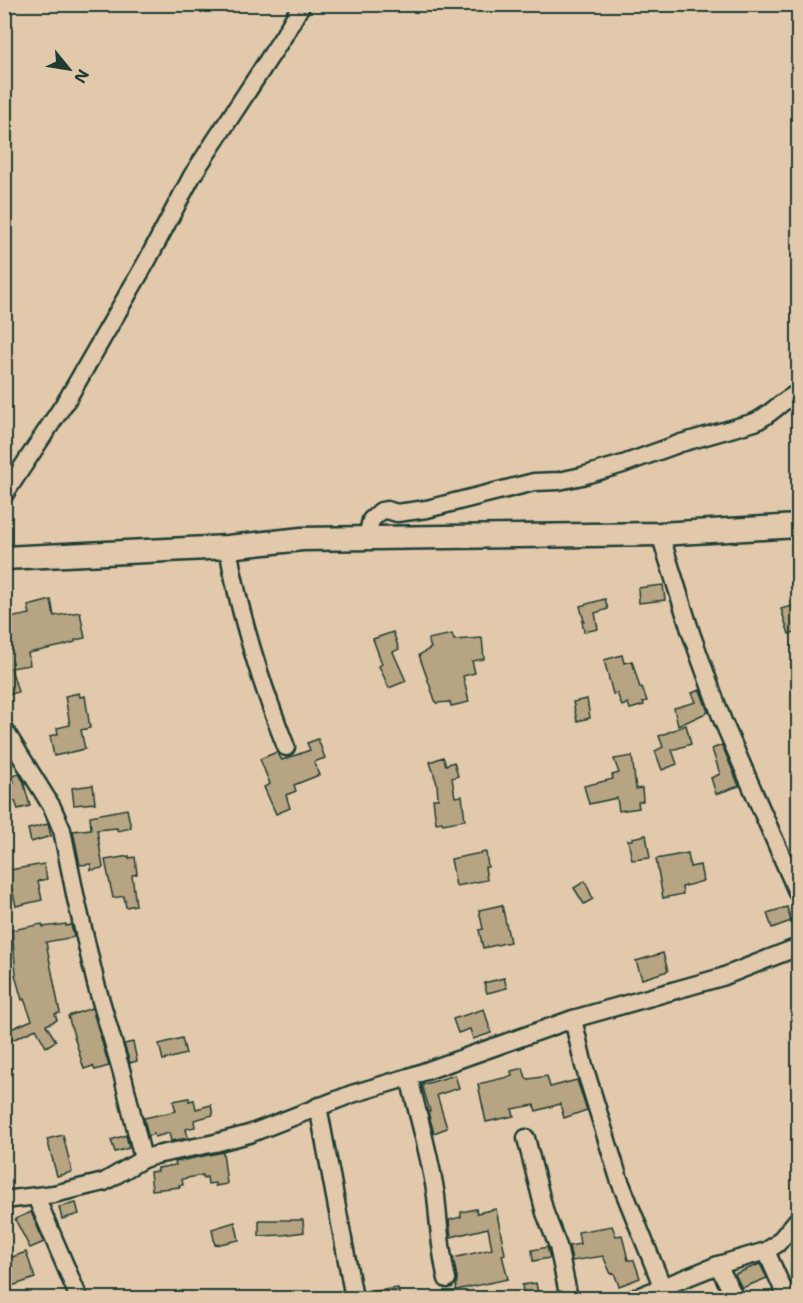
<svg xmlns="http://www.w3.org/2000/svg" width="803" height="1303" font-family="'Shantell Sans',sans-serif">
  <rect width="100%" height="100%" fill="#e3c9ab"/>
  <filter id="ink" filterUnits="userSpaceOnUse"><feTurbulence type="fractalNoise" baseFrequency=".0167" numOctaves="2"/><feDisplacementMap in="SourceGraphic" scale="12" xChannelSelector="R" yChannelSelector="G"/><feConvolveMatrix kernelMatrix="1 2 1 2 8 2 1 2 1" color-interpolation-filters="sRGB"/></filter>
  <g filter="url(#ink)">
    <g fill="#b7a482" stroke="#1f3d34" stroke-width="1.5">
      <path d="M663 585 665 600 639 603 638 588Z"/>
      <path d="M605 599 608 609 595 613 598 629 584 632 582 621H584L580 606Z"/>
      <path d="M51 600 54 616 80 612 85 638 75 640V642L62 646 28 653 30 665 11 668 18 692 4 696V619L30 614 28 606Z"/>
      <path d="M796 605 798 614V631L789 634 781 609Z"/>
      <path d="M393 632 399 649 393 652 406 681 389 688 379 666 382 664 373 639Z"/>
      <path d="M452 634 454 640 482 638 484 659 472 661 475 673 463 676 469 702 451 706 450 702 436 703 419 655 431 648 428 639Z"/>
      <path d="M622 655 624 663 632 661 640 688 642 687 647 701 643 702 644 705 630 709 628 703 622 706 617 693 613 694 604 660Z"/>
      <path d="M700 690 708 712 678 726 674 708 696 702 692 693Z"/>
      <path d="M79 693 80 697 85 696 90 728 81 730 85 749 54 756 50 736 58 734 57 728 70 725 65 696Z"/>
      <path d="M587 699 590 718 577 721 573 702Z"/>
      <path d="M686 725 691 744 672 750 677 764 662 770 655 751 663 747 659 736Z"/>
      <path d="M318 739 325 758 314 762 319 775 294 785 296 791 286 795 290 808 276 814 264 787 270 784 260 759 277 752 282 760 310 750 307 743Z"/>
      <path d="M722 745 739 786 716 794 711 778 720 774 712 749Z"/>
      <path d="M632 756 636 789 642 788 643 801 638 802 639 808 619 811 617 798 589 804 584 786 613 779 612 775 619 773 614 759Z"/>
      <path d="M443 757 446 765 454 762 458 776 452 778 455 797 462 796 465 820 443 824 442 822 436 823 433 799H438L437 784 430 762Z"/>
      <path d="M19 774 25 784H24L30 806 18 809 15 801 4 804V784L14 782 12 776Z"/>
      <path d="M93 785 95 803 74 805 72 788Z"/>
      <path d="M127 809 131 828 117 831V828L97 830 103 868 91 870V864L80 865 73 831 91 829 90 816Z"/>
      <path d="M48 824 51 836 31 842 28 829Z"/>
      <path d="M646 835 650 858 632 860 628 840H632V838Z"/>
      <path d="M486 852 488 867H485L487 880 456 886 451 859Z"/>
      <path d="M688 853 690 867 700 865 703 881 682 887 683 894 663 898 656 859Z"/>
      <path d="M129 856V858L135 857 137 874 132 875 136 905 126 907 124 896 113 898 105 860Z"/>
      <path d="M44 864 47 879 38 881 42 900 16 906 12 889 4 890V871Z"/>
      <path d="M585 881 593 899 584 904 574 888Z"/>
      <path d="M502 905 510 942 483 948 479 930 483 929 479 910Z"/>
      <path d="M787 907 791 921 772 928 767 913Z"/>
      <path d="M42 924 43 927 66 924V926L71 925 74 937 46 942 60 1013 55 1014 57 1020 46 1025 56 1041 46 1047 36 1029 10 1041 6 1031 32 1020 24 999 22 1000 15 975 16 974 12 930Z"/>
      <path d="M663 953 668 971 642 979 636 961Z"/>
      <path d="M504 978 507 988 487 993 484 983Z"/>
      <path d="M92 1008 109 1066 95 1070 93 1066 84 1069 68 1016Z"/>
      <path d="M484 1009 491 1033 473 1039 470 1029 458 1033 453 1019Z"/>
      <path d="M182 1038 186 1054 163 1060 159 1044Z"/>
      <path d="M133 1042 137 1061 130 1063 124 1044Z"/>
      <path d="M523 1068 526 1078 529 1079 547 1076 550 1087 577 1080 587 1110 564 1118 560 1104 536 1111 534 1105 512 1109 514 1116 486 1122 478 1084 512 1076 511 1071Z"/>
      <path d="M455 1075 459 1088 437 1095 447 1128 434 1133 428 1112 430 1111 422 1085Z"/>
      <path d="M189 1098V1101L194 1100 196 1109 211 1105 213 1115 194 1120 195 1127 186 1129 188 1138 171 1141 169 1133 155 1137 154 1134 148 1136 144 1118 176 1111 173 1101Z"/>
      <path d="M63 1135 72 1172 57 1176 47 1139Z"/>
      <path d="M126 1135 129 1148 115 1152 111 1140Z"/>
      <path d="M223 1152 227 1184 215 1186V1183L208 1184 207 1177 203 1178V1175L182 1179 183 1185H179L180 1187 152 1190 150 1172 158 1171V1168L176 1165 175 1162Z"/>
      <path d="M76 1203 79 1214 62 1219 59 1207Z"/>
      <path d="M476 1209 477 1213 496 1209 505 1254 502 1255 508 1279 456 1290 457 1277 453 1258 492 1249 488 1228 451 1237 449 1220 461 1217V1212Z"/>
      <path d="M31 1212 44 1242 30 1248 15 1219Z"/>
      <path d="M259 1220H303L304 1232 283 1235 259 1236Z"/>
      <path d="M235 1222 239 1240 215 1245 212 1229Z"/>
      <path d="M612 1226 616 1236 622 1235 628 1260H634L640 1278 619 1286 614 1273 611 1274 603 1256 572 1261 569 1246 580 1244 578 1232Z"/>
      <path d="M547 1247 550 1258 533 1261 532 1250Z"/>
      <path d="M26 1252 35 1278 9 1287 4 1274V1260Z"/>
      <path d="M760 1264 767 1278 742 1288 735 1274Z"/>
      <path d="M536 1283 538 1293 534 1294V1299H524L522 1285Z"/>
      <path d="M398 1288 400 1299H368V1292Z"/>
    </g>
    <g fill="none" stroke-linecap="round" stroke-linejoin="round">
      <g stroke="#1f3d34" stroke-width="21">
        <g id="street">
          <path d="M4 495 68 398 147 261 192 176 283 37 302 4"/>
          <path d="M660 534 691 633 722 719 798 894"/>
          <path d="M367 537 371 520 381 511 387 510 397 513 427 509 534 482 559 481 582 476 623 464 681 443 755 422C772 414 782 400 798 393"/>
          <path d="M228 547C239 616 261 683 286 747"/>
          <path d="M4 729 52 807 62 830 76 899 96 984 122 1073 143 1159"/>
          <path d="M573 1019 584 1066 619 1179 667 1298"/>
          <path d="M409 1077C418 1116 430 1155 436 1196 439 1224 440 1251 447 1279"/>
          <path d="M318 1106 354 1298"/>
          <path d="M526 1138 545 1213 558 1246 569 1298"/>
          <path d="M36 1197 79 1298"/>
          <path d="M4 1200 54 1194 104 1182 143 1159 156 1155 215 1143 249 1134 352 1094 409 1077 573 1019 722 977 798 947"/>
          <path d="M766 1251 787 1298"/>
          <path d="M718 1265 735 1298"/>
          <path d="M635 1298 718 1265 766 1251 777 1244 798 1219"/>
        </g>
      </g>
      <g stroke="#1f3d34" stroke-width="27">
        <path id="secondary" d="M4 558 228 547 302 539 660 534 798 526"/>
      </g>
      <use href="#street" stroke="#e3c9ab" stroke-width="16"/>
      <use href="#secondary" stroke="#e3c9ab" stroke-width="22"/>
    </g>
  </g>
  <rect width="803" height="1303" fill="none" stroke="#e3c9ab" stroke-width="24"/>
  <rect x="12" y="12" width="779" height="1279" fill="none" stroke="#1f3d34" stroke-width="2" filter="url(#ink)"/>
  <g transform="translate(69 69) rotate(120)" stroke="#e3c9ab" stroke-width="4.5" paint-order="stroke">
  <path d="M0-4.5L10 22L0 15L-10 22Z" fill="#1f3d34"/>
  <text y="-9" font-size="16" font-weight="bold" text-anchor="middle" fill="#1f3d34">N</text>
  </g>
</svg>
